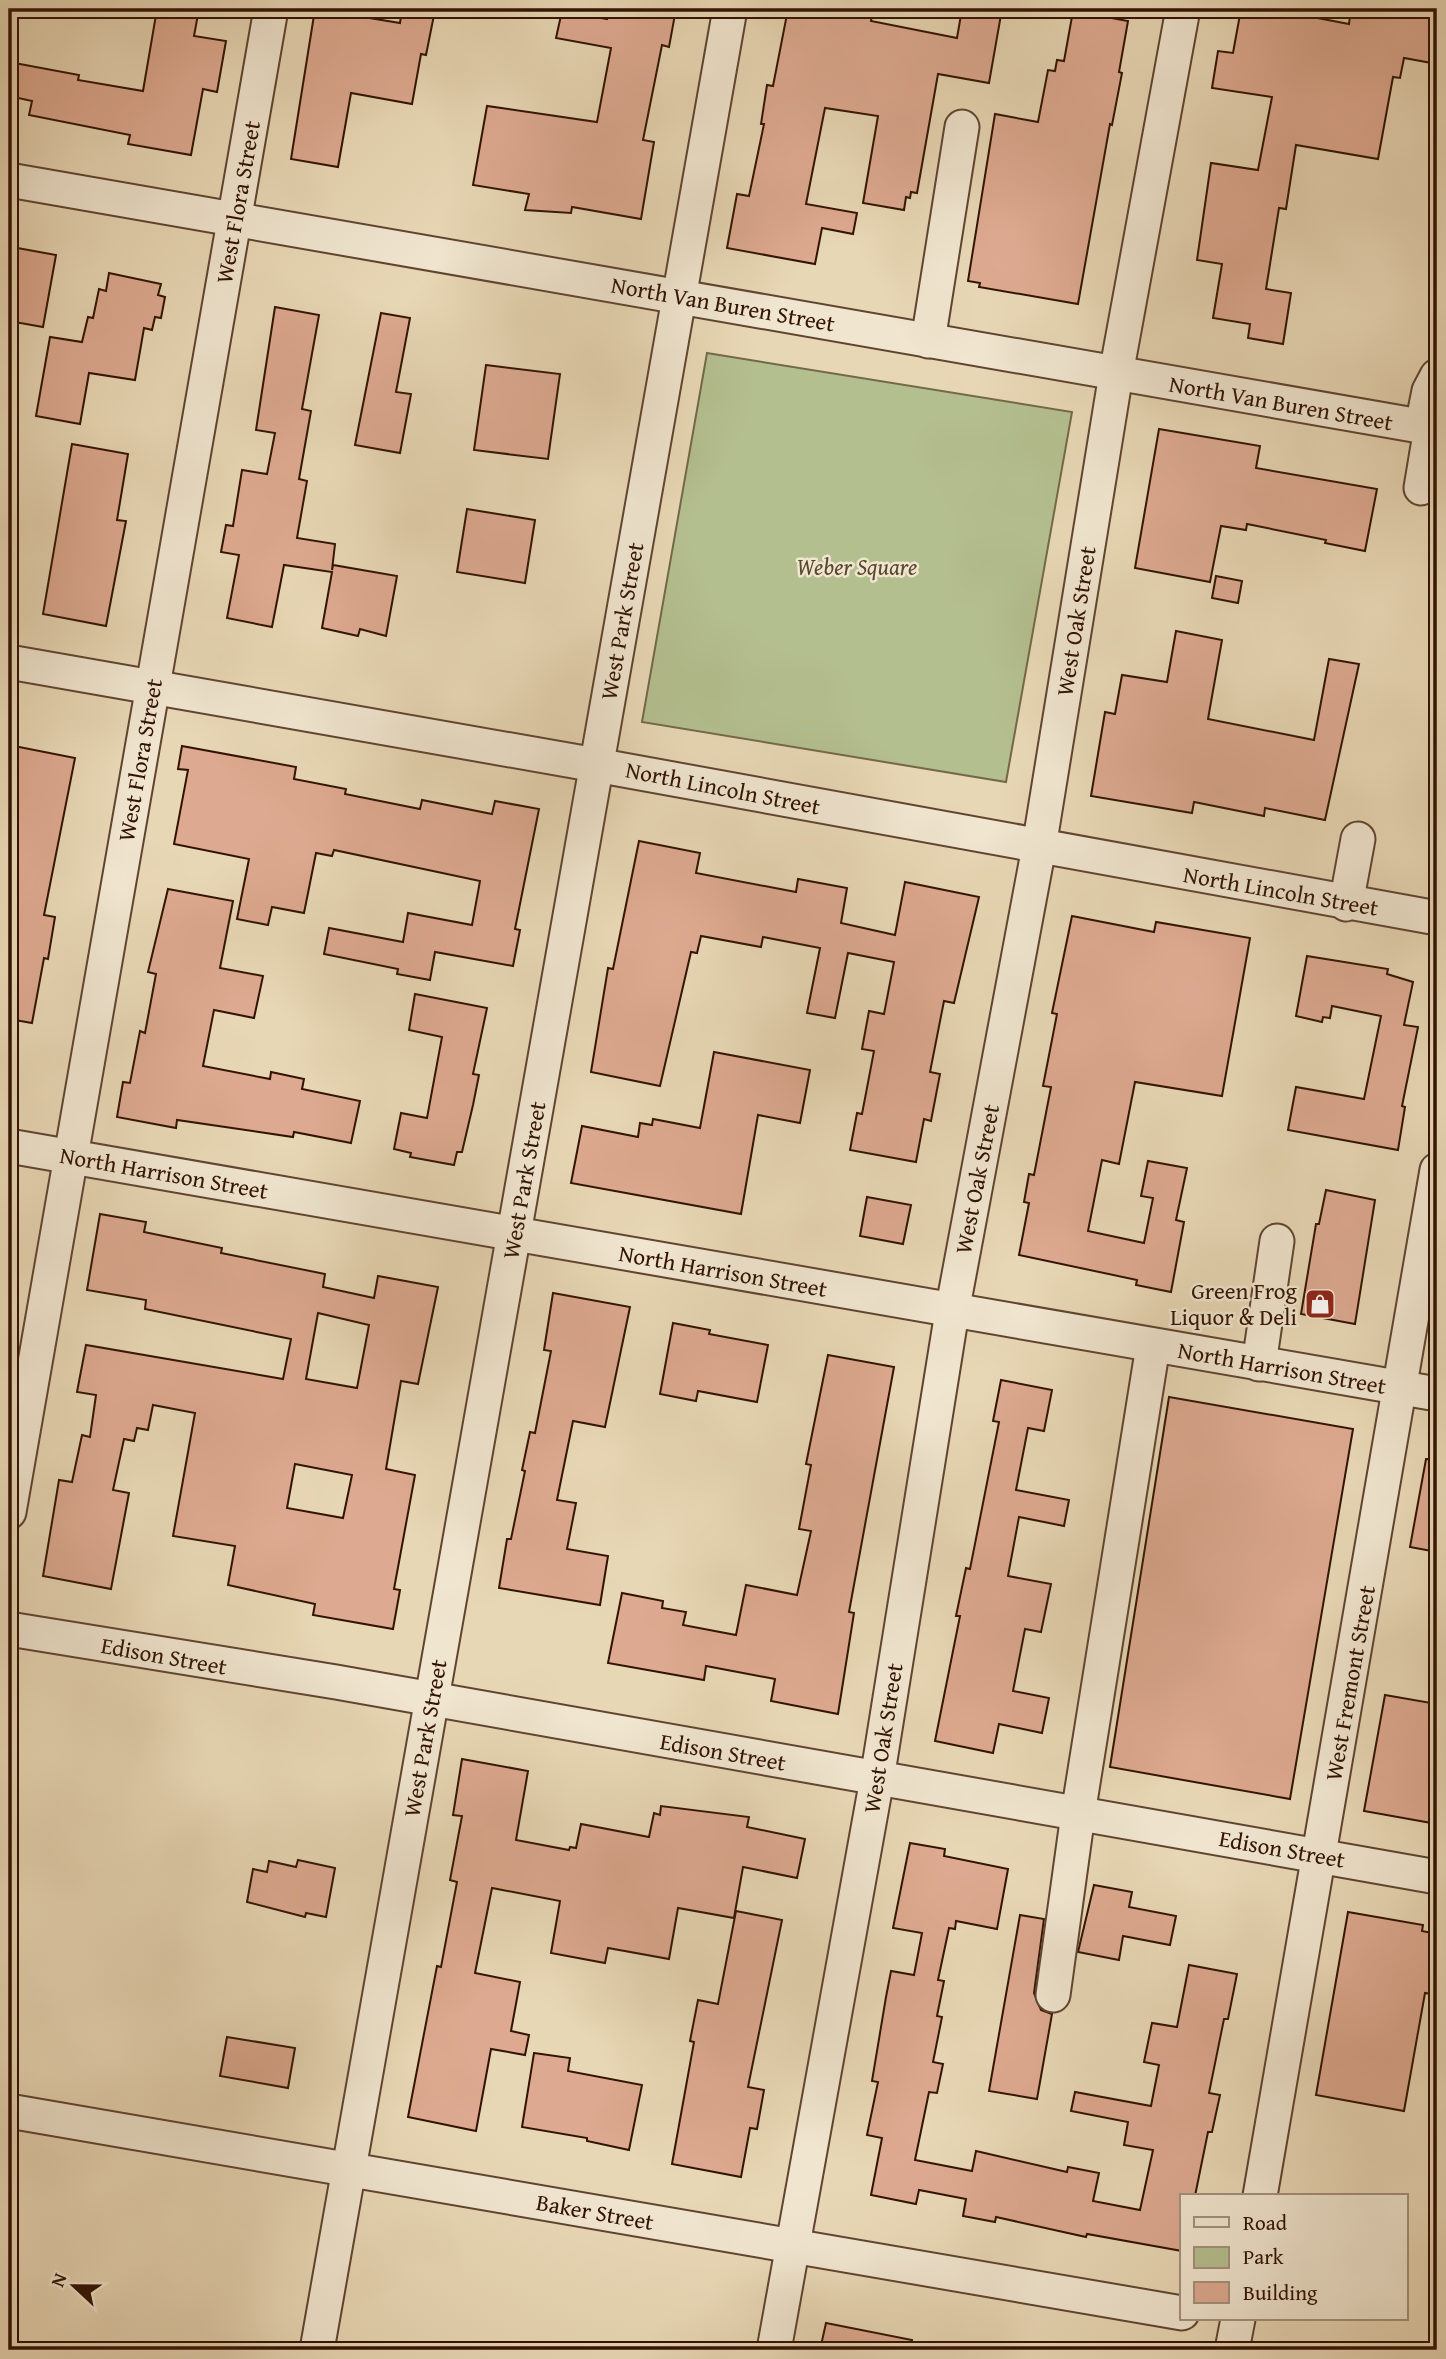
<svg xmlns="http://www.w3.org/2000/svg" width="1446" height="2359" font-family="'Gentium Book Plus',serif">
  <rect width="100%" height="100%" fill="#e8d7b5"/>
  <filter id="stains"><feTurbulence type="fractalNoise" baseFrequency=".00286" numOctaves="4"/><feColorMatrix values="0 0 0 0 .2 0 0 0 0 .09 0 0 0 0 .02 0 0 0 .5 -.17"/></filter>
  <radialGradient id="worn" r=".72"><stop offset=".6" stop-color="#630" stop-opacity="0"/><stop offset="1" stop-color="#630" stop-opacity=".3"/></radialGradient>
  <path fill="#b4bf8f" stroke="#736949" stroke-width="2" d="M707 353 1072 412 1006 782 642 722Z"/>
  <g fill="#dda990" stroke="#321303" stroke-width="2" fill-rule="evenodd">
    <path d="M157 9H199L194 36 226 41 217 92 203 89 191 155 128 144 130 135 29 115 32 101 9 96V62L79 75 78 80 143 91Z"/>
    <path d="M315 9 400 23 402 9 434 15 426 55 421 54 412 104 351 93 338 167 291 159Z"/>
    <path d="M609 9H676L669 47 662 45 643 140 654 142 641 219 572 207 571 213 525 210 529 194 473 185 487 106 597 122 611 48 556 38 562 11 607 19Z"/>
    <path d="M788 9H873L871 21 957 38 962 9H1002L989 83 938 74 917 193 911 192 910 198 906 197 904 210 863 203 878 116 825 108 806 204 857 213 853 234 822 228 815 264 727 248 737 194 749 196 764 124H761L767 85 773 86Z"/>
    <path d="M1241 9H1282L1281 11 1349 24 1351 9H1437V64L1404 58 1400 78 1393 77 1378 159 1296 145 1286 209 1279 208 1266 289 1291 293 1283 344 1248 338 1250 324 1213 318 1222 264 1197 260 1211 163 1258 170 1272 97 1212 88 1218 51 1233 53Z"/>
    <path d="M1073 11 1128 21 1119 72 1122 73 1112 125 1110 124 1078 304 979 287 980 283 968 281 995 114 1038 122 1048 70 1055 71 1057 60 1064 61Z"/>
    <path d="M12 247 56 255 43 327 9 321V268Z"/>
    <path d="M109 273 161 284 158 295 165 297 161 318 155 317 152 330 144 328 135 380 89 373 80 424 36 416 50 337 82 342 88 317 93 318 99 289 106 291Z"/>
    <path d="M275 307 319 315 302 409 311 411 299 479 307 481 297 538 335 544 332 570 333 565 397 576 386 636 360 629 358 636 322 628 332 572 284 565 272 627 227 618 239 555 221 552 226 525 233 526 242 470 267 474 275 433 256 430Z"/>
    <path d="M381 313 410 318 396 392 411 394 400 453 355 445Z"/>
    <path d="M486 365 560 374 548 459 474 450Z"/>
    <path d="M1159 429 1260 446 1256 468 1377 489 1365 551 1325 543 1326 540 1247 524 1246 530 1221 526 1210 582 1135 568Z"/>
    <path d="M72 444 128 454 117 520 126 521 106 626 43 614Z"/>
    <path d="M467 509 535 520 525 583 457 572Z"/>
    <path d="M1216 576 1242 581 1238 603 1212 598Z"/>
    <path d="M1176 631 1222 640 1208 719 1314 740 1329 659 1359 664 1325 820 1265 808 1264 816 1194 802 1192 813 1091 796 1105 712 1115 714 1122 675 1167 682Z"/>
    <path d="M9 745 75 758 44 915 55 917 48 959 44 958 32 1023 9 1019Z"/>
    <path d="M182 746 296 767 294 779 346 789 345 794 420 809 422 800 492 814 495 801 539 809 515 929 520 930 513 966 435 952 430 980 397 974 398 969 324 954 329 928 403 942 408 913 472 925 480 881 334 850 332 856 316 853 304 913 272 907 268 925 237 919 249 859 174 844 188 770 178 769Z"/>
    <path d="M639 841 700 853 696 873 796 892 798 879 847 888 841 923 895 935 905 882 979 897 954 1003 944 1001 930 1072 940 1074 931 1121 924 1119 916 1162 850 1150 857 1113 862 1114 874 1051 862 1049 869 1011 884 1014 894 962 848 953 835 1018 807 1013 820 948 763 937 761 947 701 936 697 953 691 952 660 1086 591 1072 608 968 613 969Z"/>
    <path d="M168 889 233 901 220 968 263 976 254 1018 214 1010 203 1066 270 1079 271 1072 304 1079 302 1089 360 1101 351 1143 294 1132 293 1137 177 1120 176 1128 117 1117 123 1082 130 1083 140 1031 145 1033 156 974 148 972Z"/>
    <path d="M1072 916 1154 932 1156 922 1250 938 1222 1096 1135 1082 1119 1164 1102 1160 1088 1231 1144 1243 1153 1198 1141 1196 1148 1161 1187 1168 1176 1220 1184 1222 1171 1292 1136 1285 1137 1280 1019 1255 1029 1203 1024 1202 1029 1174 1034 1175 1051 1087 1043 1086 1057 1014 1052 1013Z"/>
    <path d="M1307 956 1388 969 1387 974 1413 982 1404 1025 1418 1027 1402 1106 1405 1107 1398 1150 1288 1130 1296 1087 1364 1099 1381 1016 1332 1006 1330 1018 1323 1017 1322 1022 1296 1016Z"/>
    <path d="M415 994 487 1008 473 1074 479 1075 473 1105 462 1152H457L454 1165 410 1157 411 1153 394 1149 401 1113 427 1118 442 1037 409 1030Z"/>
    <path d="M714 1052 810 1070 800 1123 758 1115 741 1214 571 1183 582 1126 638 1137 640 1123 652 1125 653 1119 700 1128Z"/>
    <path d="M1326 1190 1375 1200 1355 1324 1301 1314 1316 1224H1319Z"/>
    <path d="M867 1197 911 1205 903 1244 860 1236Z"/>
    <path d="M100 1214 146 1222 144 1232 222 1248 221 1253 325 1274 323 1287 374 1298 378 1276 438 1287 418 1384 401 1381 386 1469 415 1475 394 1589 400 1590 393 1629 313 1615 315 1604 228 1585 235 1546 173 1536 195 1413 153 1405 148 1430 137 1428 134 1441 124 1439 113 1490 129 1493 111 1589 43 1576 59 1480 72 1482 82 1435 90 1437 96 1395 77 1392 86 1345 283 1379 291 1339 145 1309 146 1300 87 1290ZM318 1313 369 1325 357 1388 306 1379ZM295 1464 352 1475 343 1518 287 1508Z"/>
    <path d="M553 1293 630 1307 605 1427 573 1421 557 1500 576 1503 567 1549 608 1556 600 1605 499 1588 507 1539H511L525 1471 522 1470 530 1432 535 1433 551 1351 544 1350Z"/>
    <path d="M673 1323 710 1330 709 1334 768 1345 757 1402 698 1391 696 1401 660 1394Z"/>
    <path d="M828 1355 894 1367 849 1612 854 1613 838 1714 771 1701 775 1679 706 1666 704 1680 608 1663 622 1593 663 1601 662 1608 686 1612 683 1625 736 1635 746 1585 797 1595 811 1531 799 1529 811 1465 806 1464Z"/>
    <path d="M1001 1380 1052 1390 1044 1431 1028 1428 1016 1490 1069 1500 1064 1526 1019 1517 1008 1576 1051 1584 1041 1632 1025 1629 1013 1691 1049 1698 1042 1733 999 1724 993 1753 935 1741 960 1616H956L966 1568 970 1569 999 1422 993 1421Z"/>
    <path d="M1169 1397 1353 1429 1290 1799 1110 1767Z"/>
    <path d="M1426 1459 1437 1460V1552L1410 1547Z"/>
    <path d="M1385 1695 1437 1704V1824L1364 1811Z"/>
    <path d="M462 1759 528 1771 516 1840 569 1850 570 1847 576 1848 581 1824 649 1837 654 1813 660 1815 661 1806 749 1817 747 1827 805 1839 797 1878 743 1867 734 1918 678 1908 669 1959 608 1948 605 1963 551 1953 560 1901 492 1888 475 1973 520 1982 511 2031 529 2035 525 2055 491 2049 476 2131 408 2117 437 1966 441 1967 457 1882 450 1880 462 1816 453 1815Z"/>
    <path d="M910 1843 945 1849 944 1856 1008 1869 997 1929 956 1921 955 1929 949 1928 938 1980 944 1981 937 2016 942 2017 933 2062 943 2064 937 2093 929 2092 915 2160 972 2171 976 2151 1067 2172 1068 2167 1099 2173 1093 2201 1140 2210 1153 2150 1124 2145 1128 2122 1071 2111 1075 2092 1151 2106 1159 2065 1144 2062 1152 2023 1177 2027 1189 1965 1237 1974 1228 2019H1224L1209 2093 1220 2095 1212 2132H1208L1195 2196H1182V2251L1087 2234 1086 2237 996 2217 995 2222 963 2216 966 2199 919 2190 916 2204 871 2195 882 2138 867 2135 878 2082 872 2081 886 1997 891 1971 914 1975 922 1933 893 1928Z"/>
    <path d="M298 1860 335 1868 326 1917 306 1913 305 1917 247 1902 253 1869 267 1872 269 1861 296 1867Z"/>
    <path d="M1094 1885 1132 1892 1129 1907 1176 1916 1170 1945 1123 1936 1119 1960 1078 1952Z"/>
    <path d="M736 1911 782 1920 748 2087 764 2090 757 2129 750 2128 741 2177 672 2164 694 2042 690 2041 698 2000 718 2004Z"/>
    <path d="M1348 1912 1423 1925 1422 1931 1437 1934V1995L1425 1993 1404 2111 1316 2095Z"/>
    <path d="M1020 1915 1044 1919 1034 1993 1041 2010 1052 2014 1037 2099 989 2091Z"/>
    <path d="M227 2037 295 2048 288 2088 220 2076Z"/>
    <path d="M534 2053 570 2058 568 2071 642 2085 629 2150 587 2141V2138L522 2127Z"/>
    <path d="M826 2323 912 2340 911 2350H820Z"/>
  </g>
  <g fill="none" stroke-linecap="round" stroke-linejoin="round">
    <g stroke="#604430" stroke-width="37">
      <g id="minor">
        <path d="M9 180 1437 429"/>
        <path d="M928 341 962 127"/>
        <path d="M1422 426 1429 391 1437 376"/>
        <path d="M1421 488 1431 428"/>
        <path d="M9 662 596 765 1437 918"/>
        <path d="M1346 904 1358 839"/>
        <path d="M9 1146 1437 1394"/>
        <path d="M1259 1364 1277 1241"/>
        <path d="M9 1512 271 9"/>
        <path d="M9 1629 336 1682 1437 1877"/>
        <path d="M1053 1995 1078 1814 1153 1346"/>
        <path d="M9 2111 1182 2313"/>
        <path d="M1260 2196 1437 1170"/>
        <path d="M317 2350 730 9"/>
        <path d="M774 2350 877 1779 952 1312 1039 847 1116 374 1183 9"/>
        <path d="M1232 2350 1238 2319"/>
      </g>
    </g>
    <use href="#minor" stroke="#f0e5cf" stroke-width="33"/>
  </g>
  <defs>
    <g id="shop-square" transform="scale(1.575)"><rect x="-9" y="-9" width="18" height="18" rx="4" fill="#8f2418" stroke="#f0e5cf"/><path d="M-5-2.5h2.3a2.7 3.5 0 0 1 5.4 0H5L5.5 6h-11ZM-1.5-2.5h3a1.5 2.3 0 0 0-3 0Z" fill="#fff"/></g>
  </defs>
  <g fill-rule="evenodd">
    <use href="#shop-square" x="1320" y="1304"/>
  </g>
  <g text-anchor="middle" stroke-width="5" stroke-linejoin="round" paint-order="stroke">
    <g font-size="23" fill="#321303" stroke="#f0e5cf">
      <text transform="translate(238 202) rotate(-80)" y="8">West Flora Street</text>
      <text transform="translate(723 304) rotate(10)" y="8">North Van Buren Street</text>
      <text transform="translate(1281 403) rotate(10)" y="8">North Van Buren Street</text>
      <text transform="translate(622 621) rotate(-80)" y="8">West Park Street</text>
      <text transform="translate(1076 621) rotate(-81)" y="8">West Oak Street</text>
      <text transform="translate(140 760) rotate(-80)" y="8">West Flora Street</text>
      <text transform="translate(723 788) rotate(11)" y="8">North Lincoln Street</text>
      <text transform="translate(1281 891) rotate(10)" y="8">North Lincoln Street</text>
      <text transform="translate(164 1173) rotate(10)" y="8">North Harrison Street</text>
      <text transform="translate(977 1179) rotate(-79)" y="8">West Oak Street</text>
      <text transform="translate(524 1180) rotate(-80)" y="8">West Park Street</text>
      <text transform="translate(723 1271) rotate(10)" y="8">North Harrison Street</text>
      <text transform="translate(1282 1368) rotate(10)" y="8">North Harrison Street</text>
      <text transform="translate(164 1656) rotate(10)" y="8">Edison Street</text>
      <text transform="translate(1350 1683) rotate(-80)" y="8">West Fremont Street</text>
      <text transform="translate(425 1738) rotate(-80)" y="8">West Park Street</text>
      <text transform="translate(883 1738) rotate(-81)" y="8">West Oak Street</text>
      <text transform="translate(723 1752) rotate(10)" y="8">Edison Street</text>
      <text transform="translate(1282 1849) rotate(10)" y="8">Edison Street</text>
      <text transform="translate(595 2212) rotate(10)" y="8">Baker Street</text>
    </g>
    <g font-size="23" font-style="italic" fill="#59472d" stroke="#f0e5cf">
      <text x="857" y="575">Weber Square</text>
    </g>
    <g font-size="23" fill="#321303" stroke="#f0e5cf" text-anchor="end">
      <text x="1297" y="1299">Green Frog<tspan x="1297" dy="26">Liquor &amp; Deli</tspan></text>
    </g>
  </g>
  <rect width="1446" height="2359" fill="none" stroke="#e8d7b5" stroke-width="35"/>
  <rect x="10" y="10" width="1425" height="2338" fill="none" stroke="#321303" stroke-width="3.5"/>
  <rect x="18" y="18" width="1411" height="2324" fill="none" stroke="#321303" stroke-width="2"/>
  <rect x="1180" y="2194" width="228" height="126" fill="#f0e5cf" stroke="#a4917d" stroke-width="2"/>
  <rect x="1194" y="2217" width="35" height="10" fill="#f0e5cf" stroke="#a4917d" stroke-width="2"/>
  <text x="1243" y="2230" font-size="21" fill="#321303">Road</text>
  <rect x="1194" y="2247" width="35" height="21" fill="#b4bf8f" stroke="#a4917d" stroke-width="2"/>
  <text x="1243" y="2264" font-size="21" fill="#321303">Park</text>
  <rect x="1194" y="2282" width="35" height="21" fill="#dda990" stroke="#a4917d" stroke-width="2"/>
  <text x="1243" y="2300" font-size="21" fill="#321303">Building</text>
  <g transform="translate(74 2286) rotate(292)" stroke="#f0e5cf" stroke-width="5" paint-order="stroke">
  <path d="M0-5L12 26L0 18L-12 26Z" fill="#321303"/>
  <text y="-10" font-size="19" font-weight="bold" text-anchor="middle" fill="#321303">N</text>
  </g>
  <rect width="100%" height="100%" filter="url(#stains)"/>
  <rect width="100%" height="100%" fill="url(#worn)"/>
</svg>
